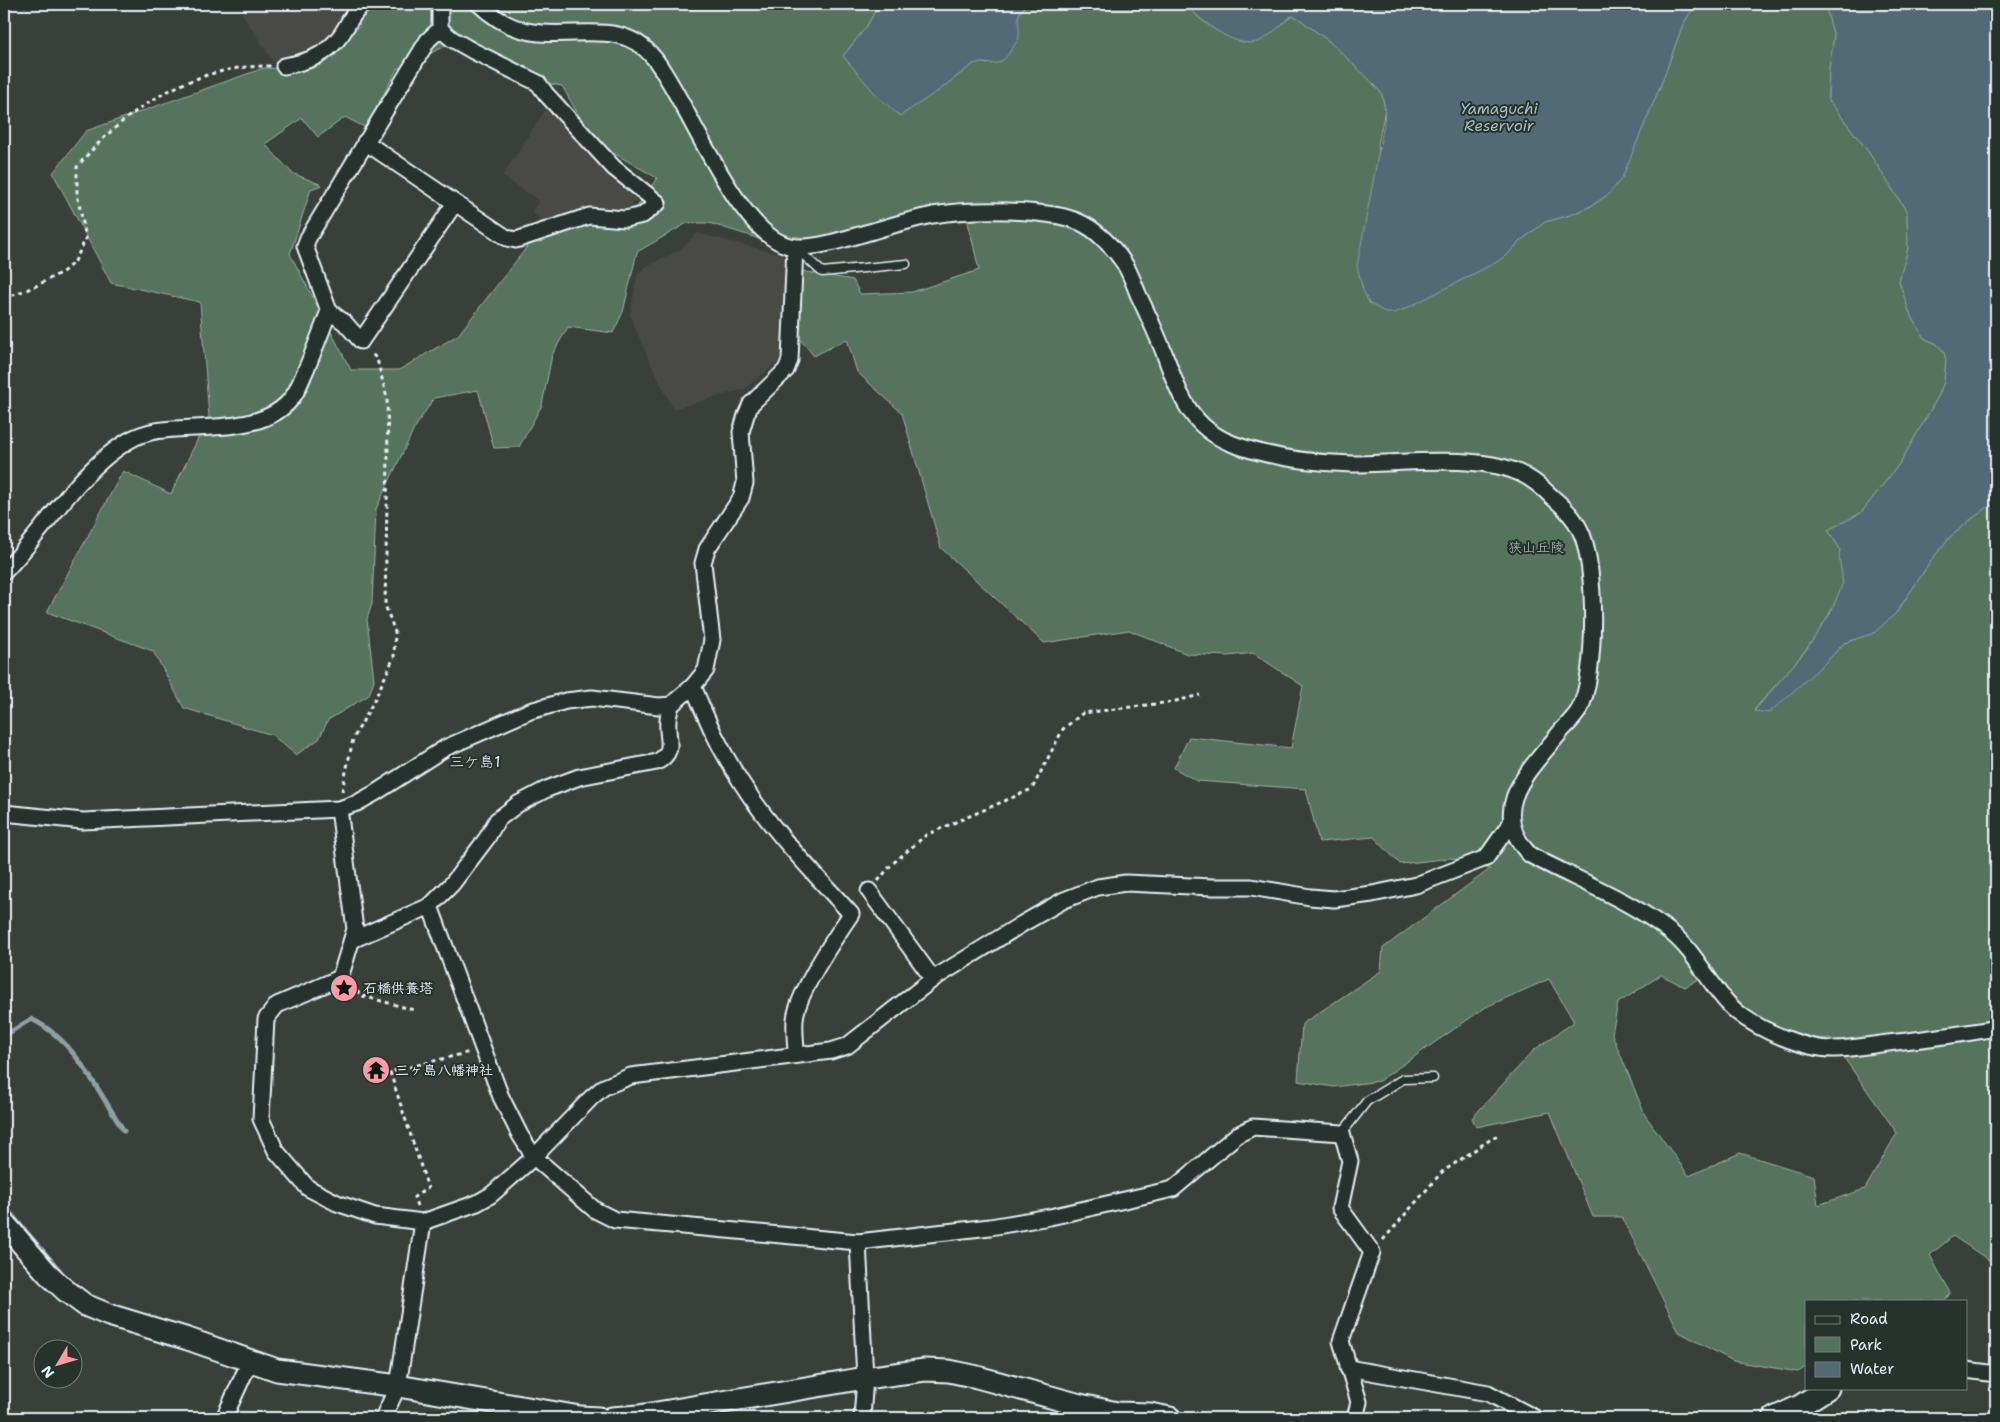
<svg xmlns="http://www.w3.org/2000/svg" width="2000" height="1422" font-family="'Shantell Sans','Klee One',sans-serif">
  <rect width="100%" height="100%" fill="#393f39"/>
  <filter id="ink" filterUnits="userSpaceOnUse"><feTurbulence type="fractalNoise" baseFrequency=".02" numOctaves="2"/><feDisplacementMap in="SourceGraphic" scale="10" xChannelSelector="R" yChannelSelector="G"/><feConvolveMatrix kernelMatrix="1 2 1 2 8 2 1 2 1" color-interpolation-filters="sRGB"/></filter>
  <g filter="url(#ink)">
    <g fill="#494a45">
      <path d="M244 4H349L351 7 329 41 302 58 273 62 242 14Z"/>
      <path d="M548 106 641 194 622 217 544 222 531 212 539 201 502 176Z"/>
      <path d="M697 233 791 257 780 360 745 389 673 409 647 356 630 315 637 275 646 266 681 249Z"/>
    </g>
    <path fill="#54735d" stroke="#9eb2aa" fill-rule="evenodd" d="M351 4H879L867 26 843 56 932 94 938 91 973 64 978 62 988 64 1018 28C1016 17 1019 11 1028 4H1186C1199 20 1214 31 1234 39L1284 22 1292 16 1298 18 1330 42 1366 75 1382 94 1385 109 1378 145 1394 313 1469 276 1509 253 1520 241 1545 222 1570 215 1591 206 1609 194 1632 153 1662 82 1683 24 1696 4H1825L1834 37 1829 69 1828 99 1868 151 1907 212 1908 249 1899 281 1909 311 1924 338 1937 344 1944 352 1946 360 1944 383 1938 397 1900 463 1861 513 1828 530 1840 549C1839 561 1844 574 1843 584 1842 591 1837 599 1834 605 1815 645 1782 677 1754 710L1825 663 1844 643 1874 632 1896 613 1933 558 1948 539 1969 521 1988 507 1996 503V1265L1953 1236 1930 1255 1950 1293 1945 1301H1806V1367L1798 1372 1733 1361 1679 1332 1622 1217H1593L1550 1112 1476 1127 1472 1118 1534 1050 1574 1022 1549 979 1486 1007 1379 1081 1334 1087 1298 1081 1302 1024 1381 971 1383 948 1490 869 1451 858 1400 864 1374 837 1319 842 1306 789 1197 781 1174 768 1189 737 1291 748 1303 686 1253 653 1228 656 1187 654 1129 630 1044 643 941 548 902 413 857 372 847 339 814 356 795 333 801 271 853 280 860 294 912 292 979 270 967 218 817 240 794 236 780 249 754 237 709 223H687L637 252 623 312 613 333 568 327 552 355 542 405 519 447 494 448 478 390 434 398 414 429 376 509 372 604 367 619 374 680 369 695 328 720 319 739 296 755 272 735 184 708 153 651 47 612 123 471 171 494 209 416 200 302 111 283 53 173 86 131 264 68 307 69 360 26ZM450 44 502 76 562 86 594 142 657 178 627 221 545 224 458 335 399 370H351L290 254 311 189 322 185 292 173 265 144 302 118 318 137 345 117 366 128 397 69ZM1661 975 1685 987 1701 978 1770 1040 1830 1038 1897 1133 1865 1189 1818 1205 1814 1176 1740 1153 1689 1176 1645 1115 1612 1034 1618 1003Z"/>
    <g fill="#516a75" stroke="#8da0a9">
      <path d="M879 4H1028C1010 17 1023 24 1018 40 1016 43 1013 47 1011 50 1008 55 1005 59 1000 62 992 66 982 61 973 64L938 91 900 116 878 97 843 56 867 26Z"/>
      <path d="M1186 4H1696L1683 24 1662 82 1622 178 1609 194 1591 206 1570 215 1545 222 1520 241 1509 253 1497 262 1407 308 1394 313H1386L1369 303 1363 290 1357 266 1384 124 1385 109 1382 94 1375 85 1330 42 1298 18 1292 16 1288 18C1281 26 1269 36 1260 41 1237 51 1199 20 1186 4Z"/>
      <path d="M1825 4H1996V503L1988 507 1969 521 1948 539 1933 558 1896 613 1874 633 1844 643 1825 663 1769 713 1754 711 1806 650 1830 614 1843 583 1839 556 1840 549 1828 530 1861 513 1900 463 1938 397 1944 382 1946 360 1944 352 1937 344 1924 338 1909 311 1899 281 1908 249 1907 212 1868 151 1828 99 1829 69 1834 37Z"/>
    </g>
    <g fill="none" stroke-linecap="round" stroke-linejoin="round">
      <g stroke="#8da0a9" stroke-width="5">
        <path d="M4 1036 31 1019C75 1039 98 1092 124 1131"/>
        <path d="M4 1206 60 1271"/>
      </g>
      <g stroke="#e8f1f8" stroke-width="11">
        <g id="lane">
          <path d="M797 249 822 272 906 264"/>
          <path d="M1342 1133 1367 1101 1403 1079 1433 1078"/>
        </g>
      </g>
      <g stroke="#e8f1f8" stroke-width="19">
        <g id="street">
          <path d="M479 4C494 18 511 29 532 32 576 39 622 18 654 58 688 100 740 246 797 247 820 248 851 237 873 231 893 225 913 219 933 215 964 210 996 210 1028 212 1046 214 1063 215 1079 222 1096 229 1114 248 1124 263 1130 272 1134 284 1138 294 1148 315 1158 336 1166 358 1180 396 1191 428 1233 444 1271 458 1312 463 1352 464 1400 464 1474 454 1517 472 1530 477 1542 487 1552 497 1563 506 1574 517 1580 530 1597 562 1597 678 1579 710 1575 717 1568 724 1562 730 1531 769 1485 808 1530 855 1577 880 1628 899 1669 931 1698 953 1710 989 1737 1012 1759 1030 1806 1050 1835 1049 1852 1049 1870 1045 1888 1043 1924 1039 1960 1035 1996 1028"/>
          <path d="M284 66C307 62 326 56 341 35 349 24 352 12 364 4"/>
          <path d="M365 142 507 238 516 240 589 216 625 219 643 215 658 203 614 168 546 94 538 83 473 51 452 39 440 29"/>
          <path d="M795 247 790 360 786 370 751 404 746 415 741 432 745 483 741 498 707 549 703 563 712 640 706 670 693 686C706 719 723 755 743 785 773 832 814 873 851 914 836 936 796 995 795 1020 794 1031 796 1043 796 1055"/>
          <path d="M329 311 345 323 361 341 455 203"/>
          <path d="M4 572C44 531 78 471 128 441 149 429 170 429 194 428 227 427 274 426 294 395 298 389 301 381 304 374 313 354 321 332 329 311L305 246 308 238 428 40 440 29V4"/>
          <path d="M339 809 355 929 340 978 277 1005 266 1019 261 1119 276 1151 308 1188 337 1203 375 1216 423 1222 398 1386 383 1418"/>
          <path d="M4 813 83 821 339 809 357 803 375 793 445 748 530 711 566 701 592 698 659 706 671 705 693 686"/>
          <path d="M869 891 933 979"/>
          <path d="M430 906 452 884 487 838 497 820 518 804 547 789 579 777 657 762C677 751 666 738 668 721 668 716 670 710 671 705"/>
          <path d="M352 940 430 906 501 1097 520 1135 534 1157 595 1210 615 1220 858 1242 865 1378 862 1418"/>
          <path d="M423 1222 477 1203 491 1195 534 1157 592 1097 604 1087 631 1076 831 1051 847 1046 933 979 1022 924 1064 900 1098 887 1126 883 1212 887H1251L1310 897 1334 899 1372 894 1416 885 1486 858 1510 824"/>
          <path d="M858 1242 990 1227 1050 1217 1173 1189 1237 1135 1253 1127 1342 1133 1350 1161 1340 1208 1372 1252 1341 1341 1359 1402 1355 1418"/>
          <path d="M1348 1368 1488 1393 1535 1418"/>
          <path d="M1966 1370 1996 1374"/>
          <path d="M224 1418 250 1361"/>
        </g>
      </g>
      <g stroke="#e8f1f8" stroke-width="25">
        <g id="secondary">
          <path d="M4 1223 48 1274 65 1290 85 1305 109 1315 188 1339 277 1370 398 1386 580 1417 599 1418"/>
          <path d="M612 1418 639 1416 865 1378 925 1370 949 1371 977 1377 1080 1405 1117 1413 1150 1414 1170 1418"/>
          <path d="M1774 1418 1800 1406 1828 1388"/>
        </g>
      </g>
      <g stroke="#e8f1f8" stroke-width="3" stroke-dasharray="4 4" stroke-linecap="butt">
        <path d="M4 298 34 287 64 271 75 261 86 238 77 194V167C126 108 192 65 271 66"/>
        <path d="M342 791 353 739 375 699 394 657 395 632 385 605 388 455 387 398 377 359 370 352"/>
        <path d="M878 881 891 865 926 835 1032 789 1063 729 1083 713 1172 702 1200 695"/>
        <path d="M350 986 363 996 414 1010"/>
        <path d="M417 1206 414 1197 428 1188 390 1072 470 1052"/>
        <path d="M1383 1240 1442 1172 1500 1133"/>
      </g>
      <use href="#lane" stroke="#26332d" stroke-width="8"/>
      <use href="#street" stroke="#26332d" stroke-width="15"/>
      <use href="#secondary" stroke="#26332d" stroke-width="21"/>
    </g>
  </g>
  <defs>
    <g id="sight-disc" transform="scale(1.4375)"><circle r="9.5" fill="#ff9aa2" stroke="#26332d"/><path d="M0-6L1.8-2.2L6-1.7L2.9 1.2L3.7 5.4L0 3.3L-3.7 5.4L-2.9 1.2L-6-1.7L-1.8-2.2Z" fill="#111"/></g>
    <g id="temple-disc" transform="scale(1.4375)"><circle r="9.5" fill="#ff9aa2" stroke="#26332d"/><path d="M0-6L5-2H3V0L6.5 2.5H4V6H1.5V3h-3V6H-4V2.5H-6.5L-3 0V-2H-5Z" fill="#111"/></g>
  </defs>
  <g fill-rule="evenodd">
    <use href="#sight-disc" x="344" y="988"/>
    <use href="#temple-disc" x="376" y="1070"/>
  </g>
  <g text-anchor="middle" stroke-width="4" stroke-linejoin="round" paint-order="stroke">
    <g font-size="14" fill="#adbfba" stroke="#26332d">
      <text x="1536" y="552">狭山丘陵</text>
    </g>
    <g font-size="14" font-weight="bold" fill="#e8f1f8" stroke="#26332d" text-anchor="start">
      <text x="363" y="993">石橋供養塔</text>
      <text x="395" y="1075">三ヶ島八幡神社</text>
    </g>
    <g font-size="15" font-style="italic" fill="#acbbc4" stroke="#26332d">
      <text x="1499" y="114">Yamaguchi<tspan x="1499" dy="17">Reservoir</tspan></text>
    </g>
    <g font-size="15" fill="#e8f1f8" stroke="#26332d">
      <text x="475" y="767">三ケ島1</text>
    </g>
  </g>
  <rect width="2000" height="1422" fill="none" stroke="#26332d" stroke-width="20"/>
  <rect x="10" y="10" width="1980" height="1402" fill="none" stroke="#e8f1f8" stroke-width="2" filter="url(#ink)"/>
  <rect x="1805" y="1300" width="162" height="90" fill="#26332d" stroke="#747f7e"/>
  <rect x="1815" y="1316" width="25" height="8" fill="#26332d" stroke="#747f7e"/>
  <text x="1850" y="1324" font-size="15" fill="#e8f1f8">Road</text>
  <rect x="1815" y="1337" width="25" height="15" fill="#54735d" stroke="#747f7e"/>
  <text x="1850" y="1350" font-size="15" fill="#e8f1f8">Park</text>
  <rect x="1815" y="1362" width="25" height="15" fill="#516a75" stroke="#747f7e"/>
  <text x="1850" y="1374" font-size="15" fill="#e8f1f8">Water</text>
  <g transform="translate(58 1364) rotate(232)"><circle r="24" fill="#26332d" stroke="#747f7e"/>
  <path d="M0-4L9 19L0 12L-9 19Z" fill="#ff9aa2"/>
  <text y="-8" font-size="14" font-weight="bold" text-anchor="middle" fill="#e8f1f8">N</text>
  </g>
</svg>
